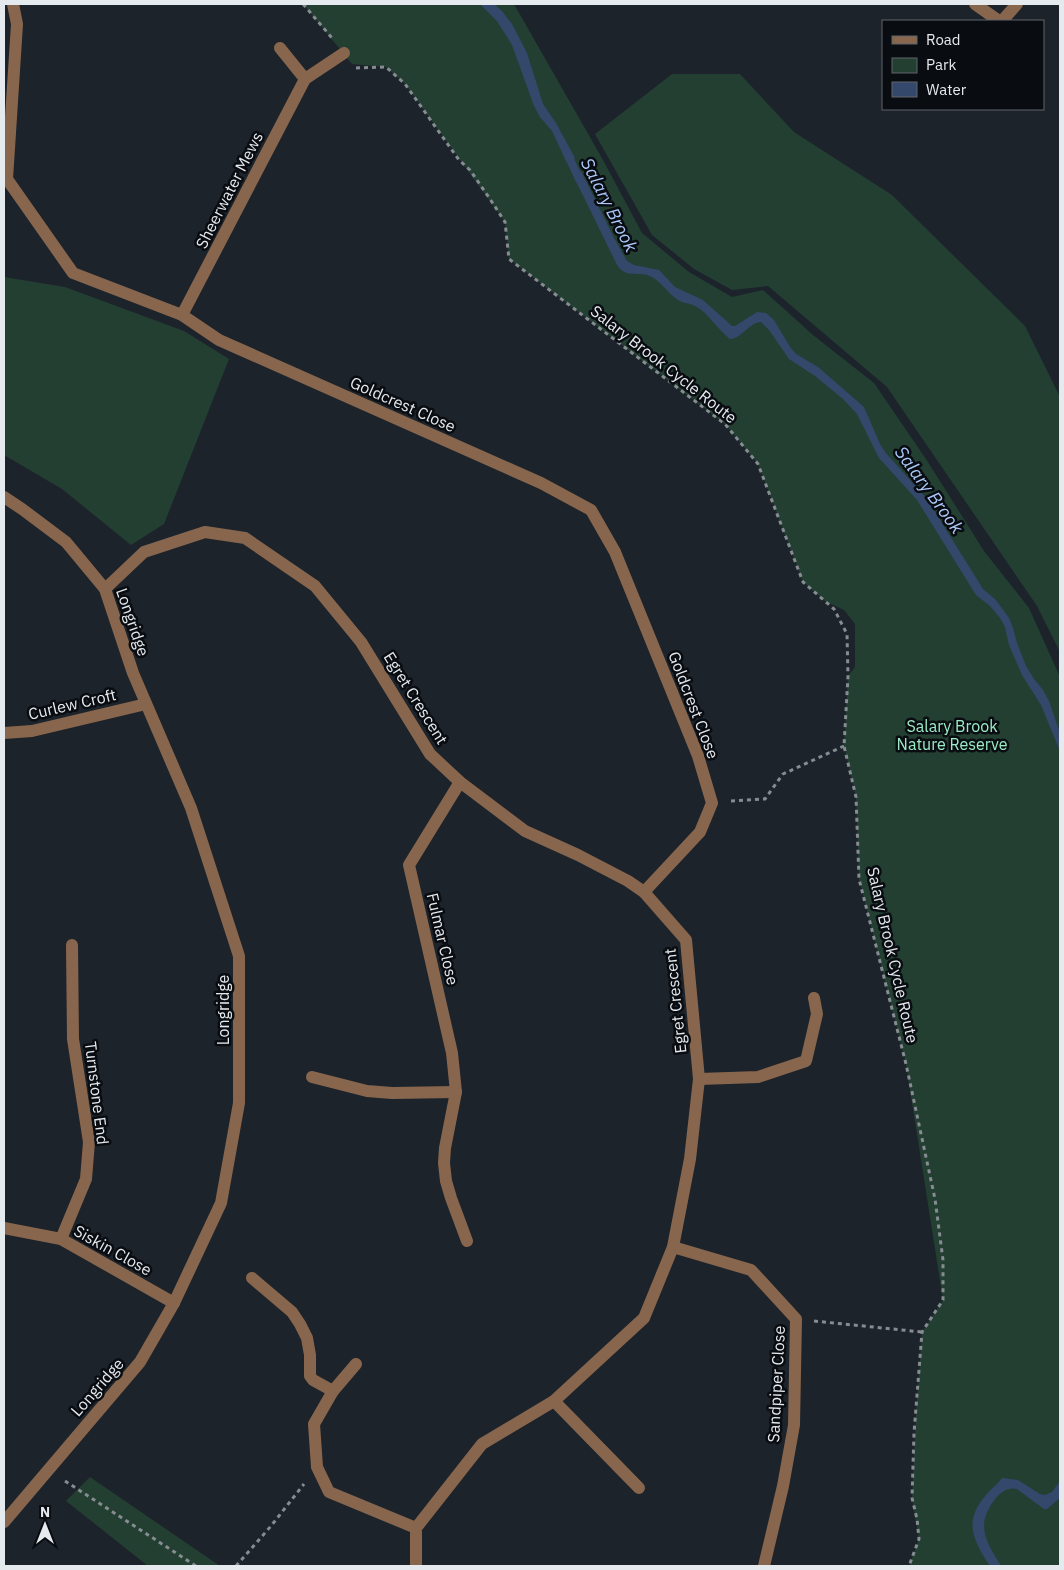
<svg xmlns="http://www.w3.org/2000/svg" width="1064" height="1570" font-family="'IBM Plex Sans',sans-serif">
  <rect width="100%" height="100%" fill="#1c232b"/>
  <g fill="#233f32">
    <path d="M303 4H514L603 160 642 233 689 272 732 297 763 290 813 335 874 383 926 459 984 551 1029 608 1060 677V1566H909L919 1539 912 1498 916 1414 922 1332 943 1300 906 1064 859 879 856 797 844 746 848 676 855 667V624L844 610 825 601 803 582 758 464 725 424 509 259 505 222 405 84 386 67 352 64Z"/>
    <path d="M672 74H740L794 132 892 195 1025 326 1060 397V652L1037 606 887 387 768 286 732 290 694 269 652 235 595 134Z"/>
    <path d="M4 277 65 287 184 331 229 359 164 524 131 545 62 489 4 455Z"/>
    <path d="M90 1477 220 1566H148L66 1501Z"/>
  </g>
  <g fill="#34486c">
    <path d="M480 4H494L502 11 512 24 527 53 543 104 556 123 575 158 567 163 552 131 540 117 534 106 512 45 497 21Z"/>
    <path d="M581 171 614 238 627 261 634 265 659 270 675 287 703 300 732 326H735L757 312 766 313 774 320 790 347 796 354 818 367 864 407 880 444 885 452 927 499 983 589 996 600 1009 618 1013 628 1017 643 1026 666 1034 679 1043 690 1049 701 1060 733V751L1041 705 1022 675 1009 645 1005 627 1000 618 990 606 976 595 917 500 879 458 857 414 843 399 815 376 789 359 769 330 761 322C748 323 743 338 730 339 718 330 710 315 697 307 691 303 684 304 678 300 669 294 662 283 652 277 639 270 627 280 617 265L573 175Z"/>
    <path d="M1002 1478 1018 1480 1040 1494 1045 1495 1052 1492 1060 1481V1498L1047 1509H1044L1017 1489C1009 1487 1002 1491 996 1498 975 1524 985 1540 1001 1566H990C973 1540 963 1521 986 1495 991 1489 998 1484 1002 1478Z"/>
  </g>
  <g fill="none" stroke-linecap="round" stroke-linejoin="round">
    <path stroke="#34486c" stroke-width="8" d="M567 153 580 181"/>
    <g stroke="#868c92" stroke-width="3" stroke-dasharray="4 4" stroke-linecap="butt">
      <path d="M303 4 332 38"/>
      <path d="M356 68 386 67 405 84 459 160 470 170 490 199 505 222 509 259 725 424 758 464 803 582 834 609 847 634 848 676 844 746 856 797 859 879 906 1064 935 1199 943 1260V1300L922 1332 914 1433 912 1498 917 1519 919 1539 909 1566"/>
      <path d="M731 801 765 799 783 774 844 746"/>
      <path d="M814 1321 922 1332"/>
      <path d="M65 1481 196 1566"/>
      <path d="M236 1566 271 1526 304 1484"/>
    </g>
    <g stroke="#87664d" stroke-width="12">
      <path d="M13 4 17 24 7 179 73 273 182 315 219 340 541 483 591 510 615 552 698 756 712 803 700 832 644 892"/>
      <path d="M975 4 999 21"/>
      <path d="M1002 21 1017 4"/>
      <path d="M280 48 305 79 344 53"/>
      <path d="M182 315 305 79"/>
      <path d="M4 497 22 509 66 542 105 589 133 673 191 808 239 956V1103L221 1203 174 1303 140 1362 4 1522"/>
      <path d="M105 589 144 552 205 532 245 538 315 586 361 642 430 754 460 782 525 831 578 855 628 881 644 892 686 940 699 1079 690 1159 673 1247 644 1318 554 1401 482 1444 416 1528V1566"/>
      <path d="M4 733 32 731 146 704"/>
      <path d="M460 782 409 865 452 1053 456 1092 445 1148 444 1163 446 1181 451 1198 467 1241"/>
      <path d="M312 1077 367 1091 392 1093 456 1092"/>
      <path d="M699 1079 758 1077 806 1061 817 1014 814 998"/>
      <path d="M4 1228 61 1239 174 1303"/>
      <path d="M61 1239 86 1179 89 1142 73 1039 72 945"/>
      <path d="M673 1247 751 1270 796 1319 794 1425 783 1486 764 1566"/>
      <path d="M252 1278 292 1312 300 1324 307 1338 310 1355V1376L313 1380 333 1391"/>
      <path d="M356 1364 333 1391 314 1424 317 1467 329 1492 416 1528"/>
      <path d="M554 1401 639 1488"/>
    </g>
  </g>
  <g text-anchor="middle" stroke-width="5" stroke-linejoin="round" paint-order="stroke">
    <g font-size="16" fill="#e5eaef" stroke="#090c10">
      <text transform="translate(229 190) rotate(-63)" y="6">Sheerwater Mews</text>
      <text transform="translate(664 364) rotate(38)" y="6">Salary Brook Cycle Route</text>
      <text transform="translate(403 404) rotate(24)" y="6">Goldcrest Close</text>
      <text transform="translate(133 622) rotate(71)" y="6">Longridge</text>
      <text transform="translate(416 698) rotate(58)" y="6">Egret Crescent</text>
      <text transform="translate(72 704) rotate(-13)" y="6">Curlew Croft</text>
      <text transform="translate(694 705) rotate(69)" y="6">Goldcrest Close</text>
      <text transform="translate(443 939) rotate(77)" y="6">Fulmar Close</text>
      <text transform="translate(893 955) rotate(77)" y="6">Salary Brook Cycle Route</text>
      <text transform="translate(675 1001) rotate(-96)" y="6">Egret Crescent</text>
      <text transform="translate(223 1010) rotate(-90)" y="6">Longridge</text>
      <text transform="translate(97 1093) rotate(83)" y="6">Turnstone End</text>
      <text transform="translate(113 1250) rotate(29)" y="6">Siskin Close</text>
      <text transform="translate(776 1384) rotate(-87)" y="6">Sandpiper Close</text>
      <text transform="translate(97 1387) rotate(-49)" y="6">Longridge</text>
    </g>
    <g font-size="16" fill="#9bebc5" stroke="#090c10">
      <text x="952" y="732">Salary Brook<tspan x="952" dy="18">Nature Reserve</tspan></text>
    </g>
    <g font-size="18" font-style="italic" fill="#acc9fa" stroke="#090c10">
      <text transform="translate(609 205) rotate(63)" y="6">Salary Brook</text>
      <text transform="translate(929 490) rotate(54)" y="6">Salary Brook</text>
    </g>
  </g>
  <rect width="1064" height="1570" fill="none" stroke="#e5eaef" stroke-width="10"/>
  <rect x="882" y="20" width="162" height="90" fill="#090c10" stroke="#616569"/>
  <rect x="892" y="36" width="25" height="8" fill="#87664d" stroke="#616569"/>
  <text x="926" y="45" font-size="15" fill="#e5eaef">Road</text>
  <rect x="892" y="58" width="25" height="15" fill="#233f32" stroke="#616569"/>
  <text x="926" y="70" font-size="15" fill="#e5eaef">Park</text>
  <rect x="892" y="82" width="25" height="15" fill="#34486c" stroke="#616569"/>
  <text x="926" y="95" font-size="15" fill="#e5eaef">Water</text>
  <g transform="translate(45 1525)" stroke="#090c10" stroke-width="4" paint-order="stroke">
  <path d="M0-4L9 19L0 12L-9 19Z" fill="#e5eaef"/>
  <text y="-8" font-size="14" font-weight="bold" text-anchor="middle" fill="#e5eaef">N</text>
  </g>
</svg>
